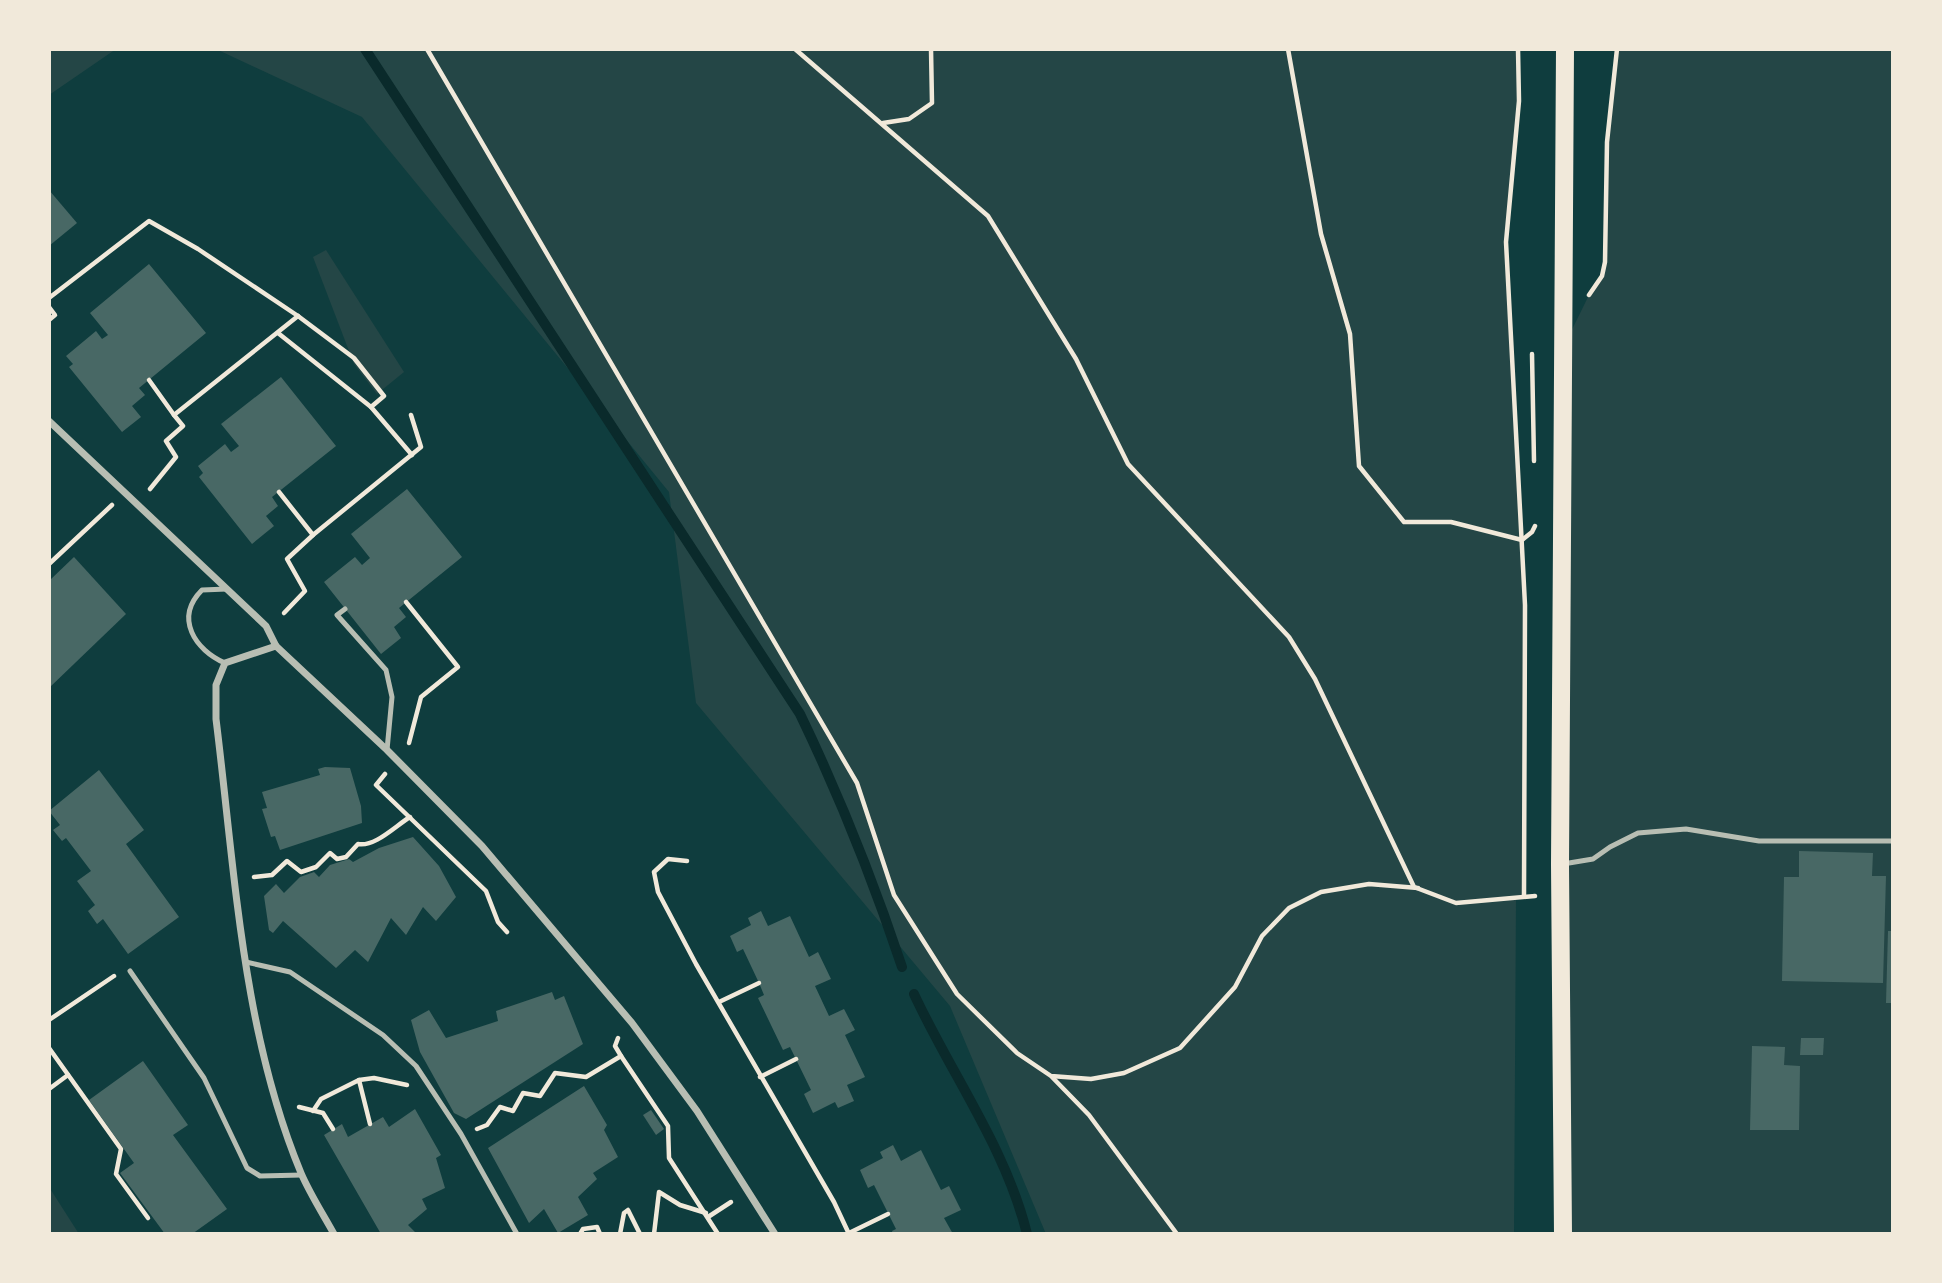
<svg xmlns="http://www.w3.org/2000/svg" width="1942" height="1283" font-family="'Alegreya Sans',sans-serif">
  <rect width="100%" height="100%" fill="#0f3d3e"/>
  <g fill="#244646">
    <path d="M49 49H116L49 95Z"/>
    <path d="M216 49H1518L1519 101 1506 242 1525 605 1524 896 1516 897 1514 1234H1046L950 1006 696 703 669 492 362 117Z"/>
    <path d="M1617 49H1893V1234H1563L1561 352 1589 295 1602 276 1605 262 1607 142Z"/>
    <path d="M326 250 404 372 377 394 354 364 313 257Z"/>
    <path d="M49 1187 79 1234H49Z"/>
  </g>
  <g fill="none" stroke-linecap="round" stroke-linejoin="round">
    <g stroke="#0a2a2b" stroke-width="10">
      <path d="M365 49 800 714C840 797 873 880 902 967"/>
      <path d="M914 994C951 1074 1006 1148 1027 1234"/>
    </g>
  </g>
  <g fill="#486865">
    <path d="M49 190 77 223 49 246Z"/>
    <path d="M149 264 206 333 139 388 145 395 132 406 141 417 122 432 69 367 73 364 66 356 96 331 102 339 108 335 90 313Z"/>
    <path d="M281 377 336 446 272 497 278 506 266 516 274 526 252 544 199 477 203 473 198 466 225 444 231 452 239 446 221 424Z"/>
    <path d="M407 489 462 557 399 608 406 617 394 627 401 638 381 654 324 582 355 557 362 565 370 558 351 534Z"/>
    <path d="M74 557 126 614 49 688V581Z"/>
    <path d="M325 767 350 768 361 806 362 823 280 850 275 836 271 837 262 809 267 808 262 792 320 775 318 769Z"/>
    <path d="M99 770 144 830 126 844 179 917 128 954 103 919 97 924 88 911 95 905 77 881 91 871 66 838 62 841 53 830 60 825 49 811Z"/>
    <path d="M413 837 439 866 456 897 436 921 423 907 406 935 391 918 368 962 355 950 336 968 283 921 273 933 269 930 264 896 276 884 284 893 300 877 314 872 319 877 330 865 349 859 353 862 379 848Z"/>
    <path d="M1799 851 1873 853 1872 876H1886L1883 983 1782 981 1784 877H1799Z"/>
    <path d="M761 911 768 926 790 916 809 957 818 952 831 979 815 986 829 1016 844 1009 855 1030 845 1035 865 1077 847 1085 854 1101 838 1108 835 1102 813 1113 804 1094 811 1090 790 1047 783 1050 758 998 764 995 759 983 743 949 737 952 730 936 751 925 748 918Z"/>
    <path d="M1888 931H1893V1003H1886Z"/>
    <path d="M552 992 555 1000 564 996 583 1044 466 1119 454 1113 420 1052 411 1020 429 1010 446 1038 498 1021 496 1011Z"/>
    <path d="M1801 1038H1824L1823 1055H1800Z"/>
    <path d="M1752 1046 1785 1047 1784 1065 1800 1066 1799 1130H1750Z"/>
    <path d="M143 1061 188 1125 173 1135 227 1209 192 1234H165L120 1173 134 1163 89 1100Z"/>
    <path d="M584 1086 607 1125 604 1130 618 1157 593 1173 597 1179 578 1197 588 1215 558 1233 544 1209 529 1223 488 1148Z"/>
    <path d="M415 1109 441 1155 436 1158 445 1188 422 1199 427 1209 408 1225 417 1234H381L324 1135 342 1124 348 1137 383 1117 389 1127Z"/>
    <path d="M651 1110 664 1129 656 1135 643 1115Z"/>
    <path d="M893 1145 901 1161 921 1150 941 1190 949 1186 961 1210 944 1218 953 1234H893L892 1231 896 1229 874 1185 868 1188 860 1170 883 1158 880 1152Z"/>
  </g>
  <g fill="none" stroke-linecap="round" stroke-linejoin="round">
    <g stroke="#f1e9da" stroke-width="4.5">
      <path d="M427 49 857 783 894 895 957 994 1017 1053 1051 1076 1091 1079 1124 1073 1180 1048 1235 987 1262 936 1289 908 1321 892 1369 884 1418 888"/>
      <path d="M795 49 988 216 1076 359 1128 464 1289 637 1315 679 1414 887 1456 903 1535 896"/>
      <path d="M1288 49 1321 234 1350 334 1359 466 1404 522H1451L1522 540 1532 532 1535 526"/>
      <path d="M1518 49 1519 101 1506 242 1525 605 1524 896"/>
      <path d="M883 123 909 119 932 103 931 49"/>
      <path d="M1589 295 1602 276 1605 262 1607 142 1617 49"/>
      <path d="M49 298 149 221 198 249 298 316 354 358 384 396 371 407 278 333"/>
      <path d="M49 307 55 315 49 320"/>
      <path d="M1532 354 1534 461"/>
      <path d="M149 380 174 415"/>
      <path d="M371 407 412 455"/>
      <path d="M150 489 176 457 166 441 183 426 174 415 298 316"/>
      <path d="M279 492 313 535 421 447 411 415"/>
      <path d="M49 564 112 505"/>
      <path d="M406 602 458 667 421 697 409 743"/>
      <path d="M284 613 305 591 287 559 313 535"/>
      <path d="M385 774 376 785 486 891 498 922 507 932"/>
      <path d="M687 861 668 859 654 872 658 892 696 964 834 1202 849 1234"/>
      <path d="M254 877 272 875 287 861 301 872 316 867 330 853 337 859 346 857 358 844C375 847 394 827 410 817"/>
      <path d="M719 1002 759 983"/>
      <path d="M49 1020 114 976"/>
      <path d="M49 1048 121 1149 116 1174 148 1218"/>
      <path d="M621 1056 668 1126 669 1158 718 1234"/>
      <path d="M760 1077 796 1059"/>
      <path d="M1052 1077 1089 1115 1177 1234"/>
      <path d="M359 1080 374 1078 407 1085"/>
      <path d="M49 1089 68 1075"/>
      <path d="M299 1107 323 1113 333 1129"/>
      <path d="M313 1111 321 1099 359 1080 370 1124"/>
      <path d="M477 1129 487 1125 500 1107 513 1111 523 1093 540 1096 555 1073 586 1077 621 1056 615 1046 618 1038"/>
      <path d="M708 1217 731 1202"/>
      <path d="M849 1233 888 1214"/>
      <path d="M580 1234 583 1229 597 1227 600 1234"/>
      <path d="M620 1234 624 1213 628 1210 640 1234"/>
      <path d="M654 1234 659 1192 680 1205 706 1213"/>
    </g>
    <g stroke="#b8beb3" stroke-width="5">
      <path d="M345 609 337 615 386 670 392 697 387 750"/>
      <path d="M225 663C195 650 174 618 202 590L227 589"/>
      <path d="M1563 864 1593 859 1610 847 1638 833 1686 829 1759 841H1893"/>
      <path d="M246 962 290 972 383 1035 416 1066 461 1134 517 1234"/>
      <path d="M130 971 204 1078 247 1168 260 1176 302 1175"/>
    </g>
    <g stroke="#b8beb3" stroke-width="7">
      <path d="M49 421 266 626 276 646 387 750 482 846 632 1023 697 1111 775 1234"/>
      <path d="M276 646 225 663 216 685V719C235 871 242 1031 301 1173 310 1194 323 1214 334 1234"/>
    </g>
    <path stroke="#f1e9da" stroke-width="18" d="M1563 1234 1560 865 1565 49"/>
  </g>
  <rect width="1942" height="1283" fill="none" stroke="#f1e9da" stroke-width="102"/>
</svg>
